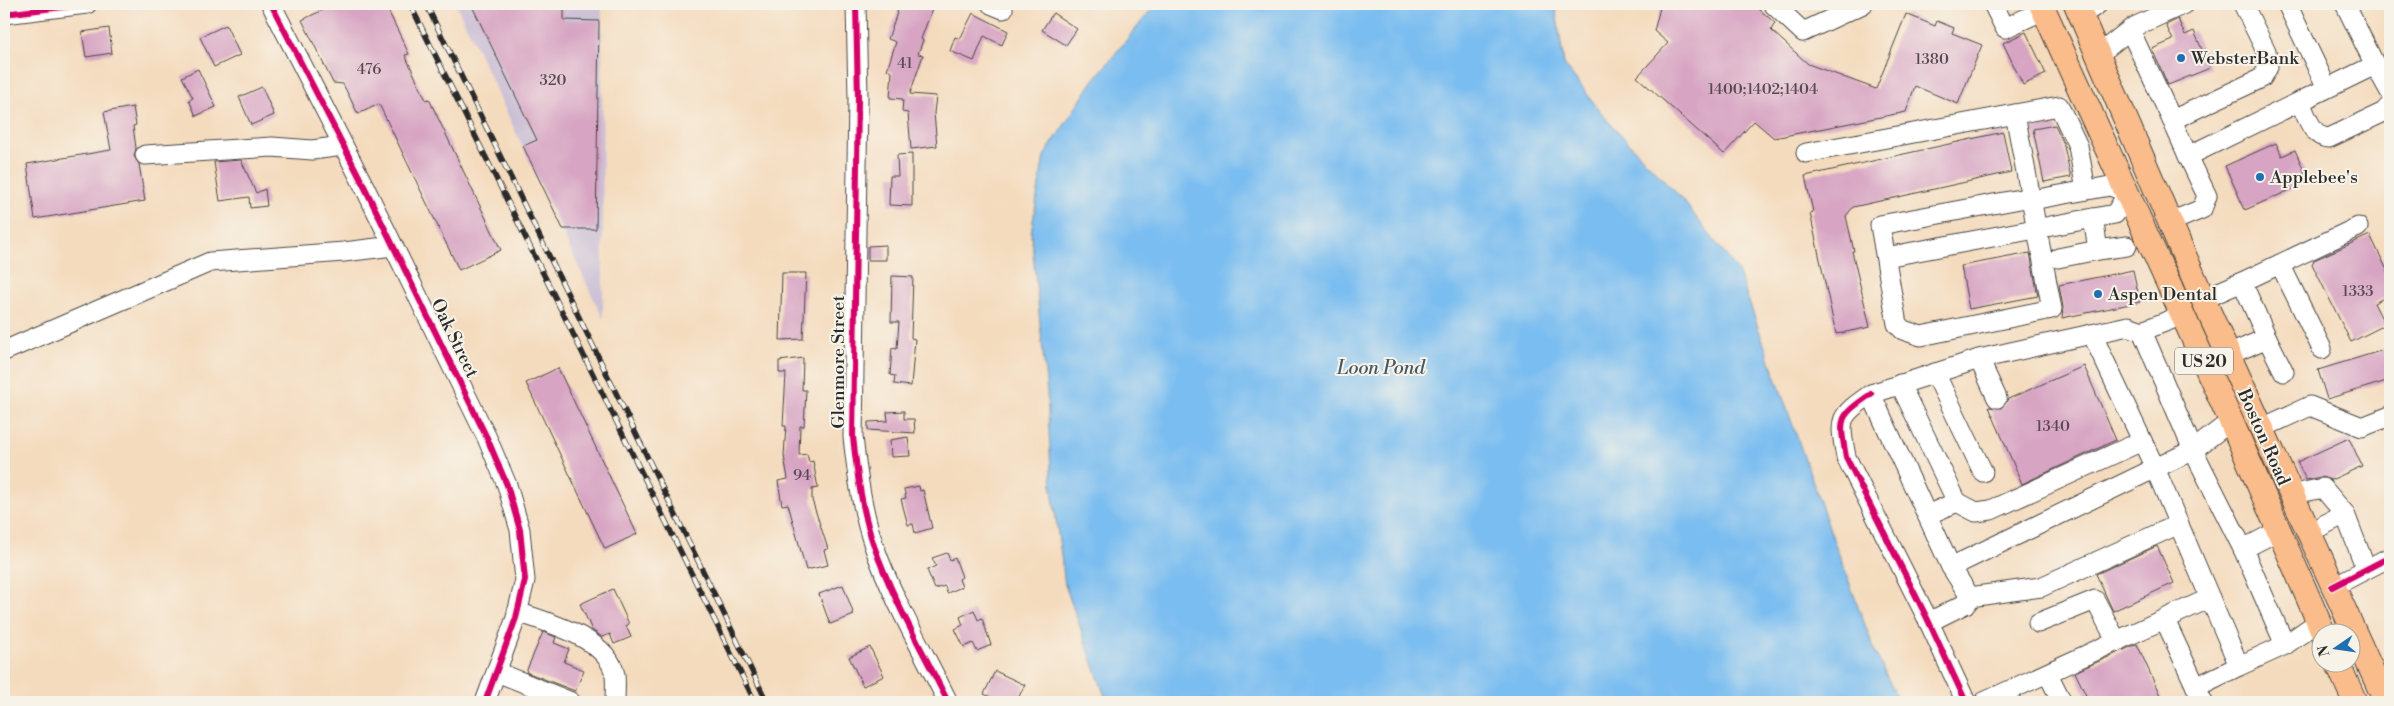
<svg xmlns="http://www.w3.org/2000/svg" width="2394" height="706" font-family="'Libre Bodoni',serif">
  <rect width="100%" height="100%" fill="#f7f3e8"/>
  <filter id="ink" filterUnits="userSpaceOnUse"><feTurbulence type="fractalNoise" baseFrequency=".02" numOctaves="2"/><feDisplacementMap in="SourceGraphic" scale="10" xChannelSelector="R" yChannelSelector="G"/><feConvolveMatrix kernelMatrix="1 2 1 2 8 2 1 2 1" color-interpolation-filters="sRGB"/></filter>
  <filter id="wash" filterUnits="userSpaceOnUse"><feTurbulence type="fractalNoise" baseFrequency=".0096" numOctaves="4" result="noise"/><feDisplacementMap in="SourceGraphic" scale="20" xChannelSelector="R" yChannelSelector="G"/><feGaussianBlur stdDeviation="1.12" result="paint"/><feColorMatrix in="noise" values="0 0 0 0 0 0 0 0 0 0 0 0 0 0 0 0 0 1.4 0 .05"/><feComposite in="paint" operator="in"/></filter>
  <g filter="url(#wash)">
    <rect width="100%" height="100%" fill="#f4dbbe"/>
    <path fill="#cbbfd5" d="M456 4H602L603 319Z"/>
    <path fill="#7abdf0" stroke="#52748e" d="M1156 4H1555L1564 64 1607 120 1682 199 1738 271 1834 541 1875 652 1899 702H1107L1065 585 1052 490 1047 393 1031 233 1044 156 1093 81Z"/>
    <g id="blocks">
      <g fill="#d7a4c3">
        <path d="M335 4H385L409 54 405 55 426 100 429 99 501 250 459 270 379 104 358 114 343 84 333 83 302 20Z"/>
        <path d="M471 4H564V20L599 21 596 229H563L523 146 537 140Z"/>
        <path d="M900 4H934L921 39 923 40 918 54 923 55 910 94 936 96 934 113 937 146 911 149 908 113 902 112 903 99 890 98 892 72 887 70 896 42 888 39Z"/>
        <path d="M1661 4H1753L1775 23 1771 30 1808 64 1876 89 1906 14 1935 26 1937 21 1954 28 1952 33 1982 45 1958 104 1915 86 1906 112 1774 138 1754 121 1724 154 1637 77 1668 43 1654 31Z"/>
        <path d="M973 13 1008 31 1002 45 984 36 974 61 950 51 955 37 960 39Z"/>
        <path d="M1053 13 1077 29 1066 45 1042 30Z"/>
        <path d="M2178 19 2185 35 2194 31 2210 68 2168 85 2152 49 2173 40 2166 25Z"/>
        <path d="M226 25 240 55 214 67 200 37Z"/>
        <path d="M109 28 112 53 86 57 82 32Z"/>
        <path d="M2026 32 2046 74 2023 85 2003 43Z"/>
        <path d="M198 69 216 107 196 116 189 100 193 98 182 77Z"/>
        <path d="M262 87 274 115 251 125 239 97Z"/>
        <path d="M133 107 136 125 133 126 136 148 134 156 139 164 145 201 35 219 27 164 111 150 104 112Z"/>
        <path d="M2055 125 2063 142 2071 177 2044 182 2033 129Z"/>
        <path d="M2003 132 2011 172 1853 207 1846 216 1854 251H1852L1870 327 1836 334 1810 213 1813 212 1805 176Z"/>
        <path d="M2276 143 2282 156 2295 150 2305 173 2293 179 2297 187 2245 210 2225 166Z"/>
        <path d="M912 154V206L889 205 890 176H898L897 155Z"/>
        <path d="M241 160 256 193 265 189 267 206 250 208 249 197 220 201 214 162Z"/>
        <path d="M2370 235 2390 276V295L2374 303 2385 325 2351 342 2312 264 2314 260Z"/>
        <path d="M886 245V260H868V246Z"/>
        <path d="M2030 253 2038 296 1969 309 1961 266Z"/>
        <path d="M2133 270 2140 302 2062 318 2063 307 2059 285Z"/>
        <path d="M782 273H806L803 339 780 340Z"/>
        <path d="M892 276 913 277 911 338 915 339 911 386 894 384 895 376 890 375 892 348 897 349 899 322H891Z"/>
        <path d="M2390 348V380L2327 399 2318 370Z"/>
        <path d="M803 358 802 390H806L804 426H800L799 455 807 454 809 462 813 461 818 488 812 489V500L828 549 824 550 828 565 806 570 788 504 782 505 778 481 788 479 784 456 786 426H783L786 373H779V361Z"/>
        <path d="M2084 366 2116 440 2022 484 1989 407 2001 408 2008 399Z"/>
        <path d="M558 368 637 534 605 549 526 383Z"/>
        <path d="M904 411V419H914L915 433 868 430V422L888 421 887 412Z"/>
        <path d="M908 437 910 456 891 457 890 440Z"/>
        <path d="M2349 438 2362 466 2331 480 2321 477 2306 480 2297 462Z"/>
        <path d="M919 486 920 491 923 490 932 528 915 533 913 524 908 525 901 499 906 498 904 489Z"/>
        <path d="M2157 546 2174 583 2113 611 2096 574Z"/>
        <path d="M947 553 950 560 955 558 962 577 959 579 962 587 947 593 945 586 935 589 927 570 936 566 932 558Z"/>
        <path d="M843 585 854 615 830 624 819 594Z"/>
        <path d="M613 589 629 624 626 626 631 637 614 644 610 634 602 637 592 630 580 604Z"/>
        <path d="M974 610 978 620 982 618 991 645 977 651 973 643 964 647 955 629 963 625 960 617Z"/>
        <path d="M543 632 556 637 554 643 569 649 564 662 584 670 575 691 526 672Z"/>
        <path d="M2137 644 2163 702H2089L2075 672Z"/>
        <path d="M870 647 884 676 863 686 849 657Z"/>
        <path d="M995 671 1025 685 1016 702H1000L984 694Z"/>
      </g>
    </g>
  </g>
  <g filter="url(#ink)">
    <use href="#blocks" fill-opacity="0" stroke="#494541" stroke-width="1"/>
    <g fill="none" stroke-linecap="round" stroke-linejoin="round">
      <g stroke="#494541" stroke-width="21">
        <g id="minor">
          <path d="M271 4 364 186 487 438 507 485 520 530 525 580 516 618 485 702"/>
          <path d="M856 4 858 98 853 437C857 473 862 511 874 546 893 600 923 651 948 702"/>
          <path d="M991 4 1003 9"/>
          <path d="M1773 4 1803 32 1863 4"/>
          <path d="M1993 4 2005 28 2044 10"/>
          <path d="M2287 4 2327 88"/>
          <path d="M4 14 87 4"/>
          <path d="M2082 15 2098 4"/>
          <path d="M2130 30 2172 120"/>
          <path d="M2099 54 2132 28 2184 4"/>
          <path d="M2375 65 2390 92"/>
          <path d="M2300 102C2306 114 2312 138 2329 138L2384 112 2390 105"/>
          <path d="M2015 114 2052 309 1921 336 1903 330 1897 324 1880 225 2031 197"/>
          <path d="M1806 153 2059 106 2078 146 2086 190"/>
          <path d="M145 155 272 147 312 150 343 146"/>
          <path d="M2188 156 2172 120 2262 78 2268 67 2266 51 2243 4"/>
          <path d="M2170 222 2202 209 2207 196 2188 156 2375 65 2345 4"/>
          <path d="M2098 250 2127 246"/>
          <path d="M1886 257 2115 214 2128 193 2110 186 2032 200"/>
          <path d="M2058 258 2098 250 2093 218"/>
          <path d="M2280 264 2322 349"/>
          <path d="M2242 282 2358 227"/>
          <path d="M2203 299 2242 282 2267 338 2228 355"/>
          <path d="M2183 315 2142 331 2128 326 1979 359 1871 394 1951 567 2193 450 2231 421"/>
          <path d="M2142 331 2193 450 2243 549"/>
          <path d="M2092 334 2155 468 2210 598"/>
          <path d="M2267 338 2284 372"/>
          <path d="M4 351 210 262 344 252 393 246"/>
          <path d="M1979 359 1997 398"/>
          <path d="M1935 373 1983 472"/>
          <path d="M1900 384 1957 502 1927 515"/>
          <path d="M1871 394C1838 417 1839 418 1846 457L1927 618 1966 702"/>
          <path d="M2260 429 2310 406 2362 427 2390 416"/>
          <path d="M2290 495 2323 488 2345 514 2308 533"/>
          <path d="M1957 502 1976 512 1991 510 2142 441"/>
          <path d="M2345 514 2366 569"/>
          <path d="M2332 587 2390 557"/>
          <path d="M1970 597 2041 587 2179 524"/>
          <path d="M517 612C547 622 608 638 615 675 616 683 615 694 615 702"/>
          <path d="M2165 620 2196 687"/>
          <path d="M1929 622 1967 603 1970 597 1951 567"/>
          <path d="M2038 623 2095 600 2117 642"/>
          <path d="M2285 645 2318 622"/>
          <path d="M497 672 571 702"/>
          <path d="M2048 674 2062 702"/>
          <path d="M1984 702 2210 598 2239 666 2285 645 2243 549 2278 531"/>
          <path d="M2203 702 2196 687 2239 666"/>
        </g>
      </g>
      <g stroke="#494541" stroke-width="26">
        <g id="major">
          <path d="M2041 4 2231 421 2324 634"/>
          <path d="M2076 4 2203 299 2386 702"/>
          <path d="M2338 664 2355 702"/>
        </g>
      </g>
      <use href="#minor" stroke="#fff" stroke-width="19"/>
      <use href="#major" stroke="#f9bc8a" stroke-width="24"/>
      <g stroke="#2b2b2b" stroke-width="5.5">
        <g id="rail">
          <path d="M410 4 755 702"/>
          <path d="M426 4 767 702"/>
        </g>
      </g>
      <use href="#rail" stroke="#f7f3e8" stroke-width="4" stroke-dasharray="11" stroke-linecap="butt"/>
      <g stroke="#f7f3e8" stroke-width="9">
        <g id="cycleway">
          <path d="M271 4 364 186 487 438 507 485 520 530 525 580 516 618 485 702"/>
          <path d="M856 4 858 98 853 437C857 473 862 511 874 546 893 600 923 651 948 702"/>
          <path d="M4 14 87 4"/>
          <path d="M1871 394C1838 417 1839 418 1846 457L1927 618 1966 702"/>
          <path d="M2332 587 2390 557"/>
        </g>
      </g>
      <use href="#cycleway" stroke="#d6006c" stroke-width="6"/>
    </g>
  </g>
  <g fill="#1f6fb2" stroke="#f7f3e8" stroke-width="2">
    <circle cx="2181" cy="58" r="5"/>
    <circle cx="2260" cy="177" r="5"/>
    <circle cx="2098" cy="294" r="5"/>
  </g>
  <g text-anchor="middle" stroke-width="4" stroke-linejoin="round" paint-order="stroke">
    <g font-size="15" fill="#564951">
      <text x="1932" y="64">1380</text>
      <text x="905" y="68">41</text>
      <text x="369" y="74">476</text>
      <text x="553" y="85">320</text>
      <text x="1763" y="94">1400;1402;1404</text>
      <text x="2358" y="296">1333</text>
      <text x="2053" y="431">1340</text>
      <text x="802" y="480">94</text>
    </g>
    <rect fill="#f7f3e8" stroke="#686764" stroke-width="1" x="2175" y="347.5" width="58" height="27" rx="4"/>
    <g font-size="16" font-weight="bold" fill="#2b2b2b">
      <text x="2204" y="367">US 20</text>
    </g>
    <g font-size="18" fill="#2b2b2b" stroke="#f7f3e8" text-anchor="start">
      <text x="2191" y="64">WebsterBank</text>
      <text x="2270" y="183">Applebee's</text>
      <text x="2108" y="300">Aspen Dental</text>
    </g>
    <g font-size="18" fill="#2b2b2b" stroke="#f7f3e8">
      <text transform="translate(455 338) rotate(64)" y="6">Oak Street</text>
      <text transform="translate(838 362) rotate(-90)" y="6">Glenmore Street</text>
      <text transform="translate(2264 437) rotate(66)" y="6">Boston Road</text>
    </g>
    <g font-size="19" font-style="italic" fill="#435766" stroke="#f7f3e8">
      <text x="1381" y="374">Loon Pond</text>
    </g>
  </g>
  <rect width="2394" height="706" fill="none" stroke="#f7f3e8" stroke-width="20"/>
  <g transform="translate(2336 648) rotate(257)"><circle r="24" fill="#f7f3e8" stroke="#a5a39c"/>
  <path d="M0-4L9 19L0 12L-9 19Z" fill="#1f6fb2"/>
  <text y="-8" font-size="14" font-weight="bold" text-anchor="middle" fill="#2b2b2b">N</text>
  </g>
</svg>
